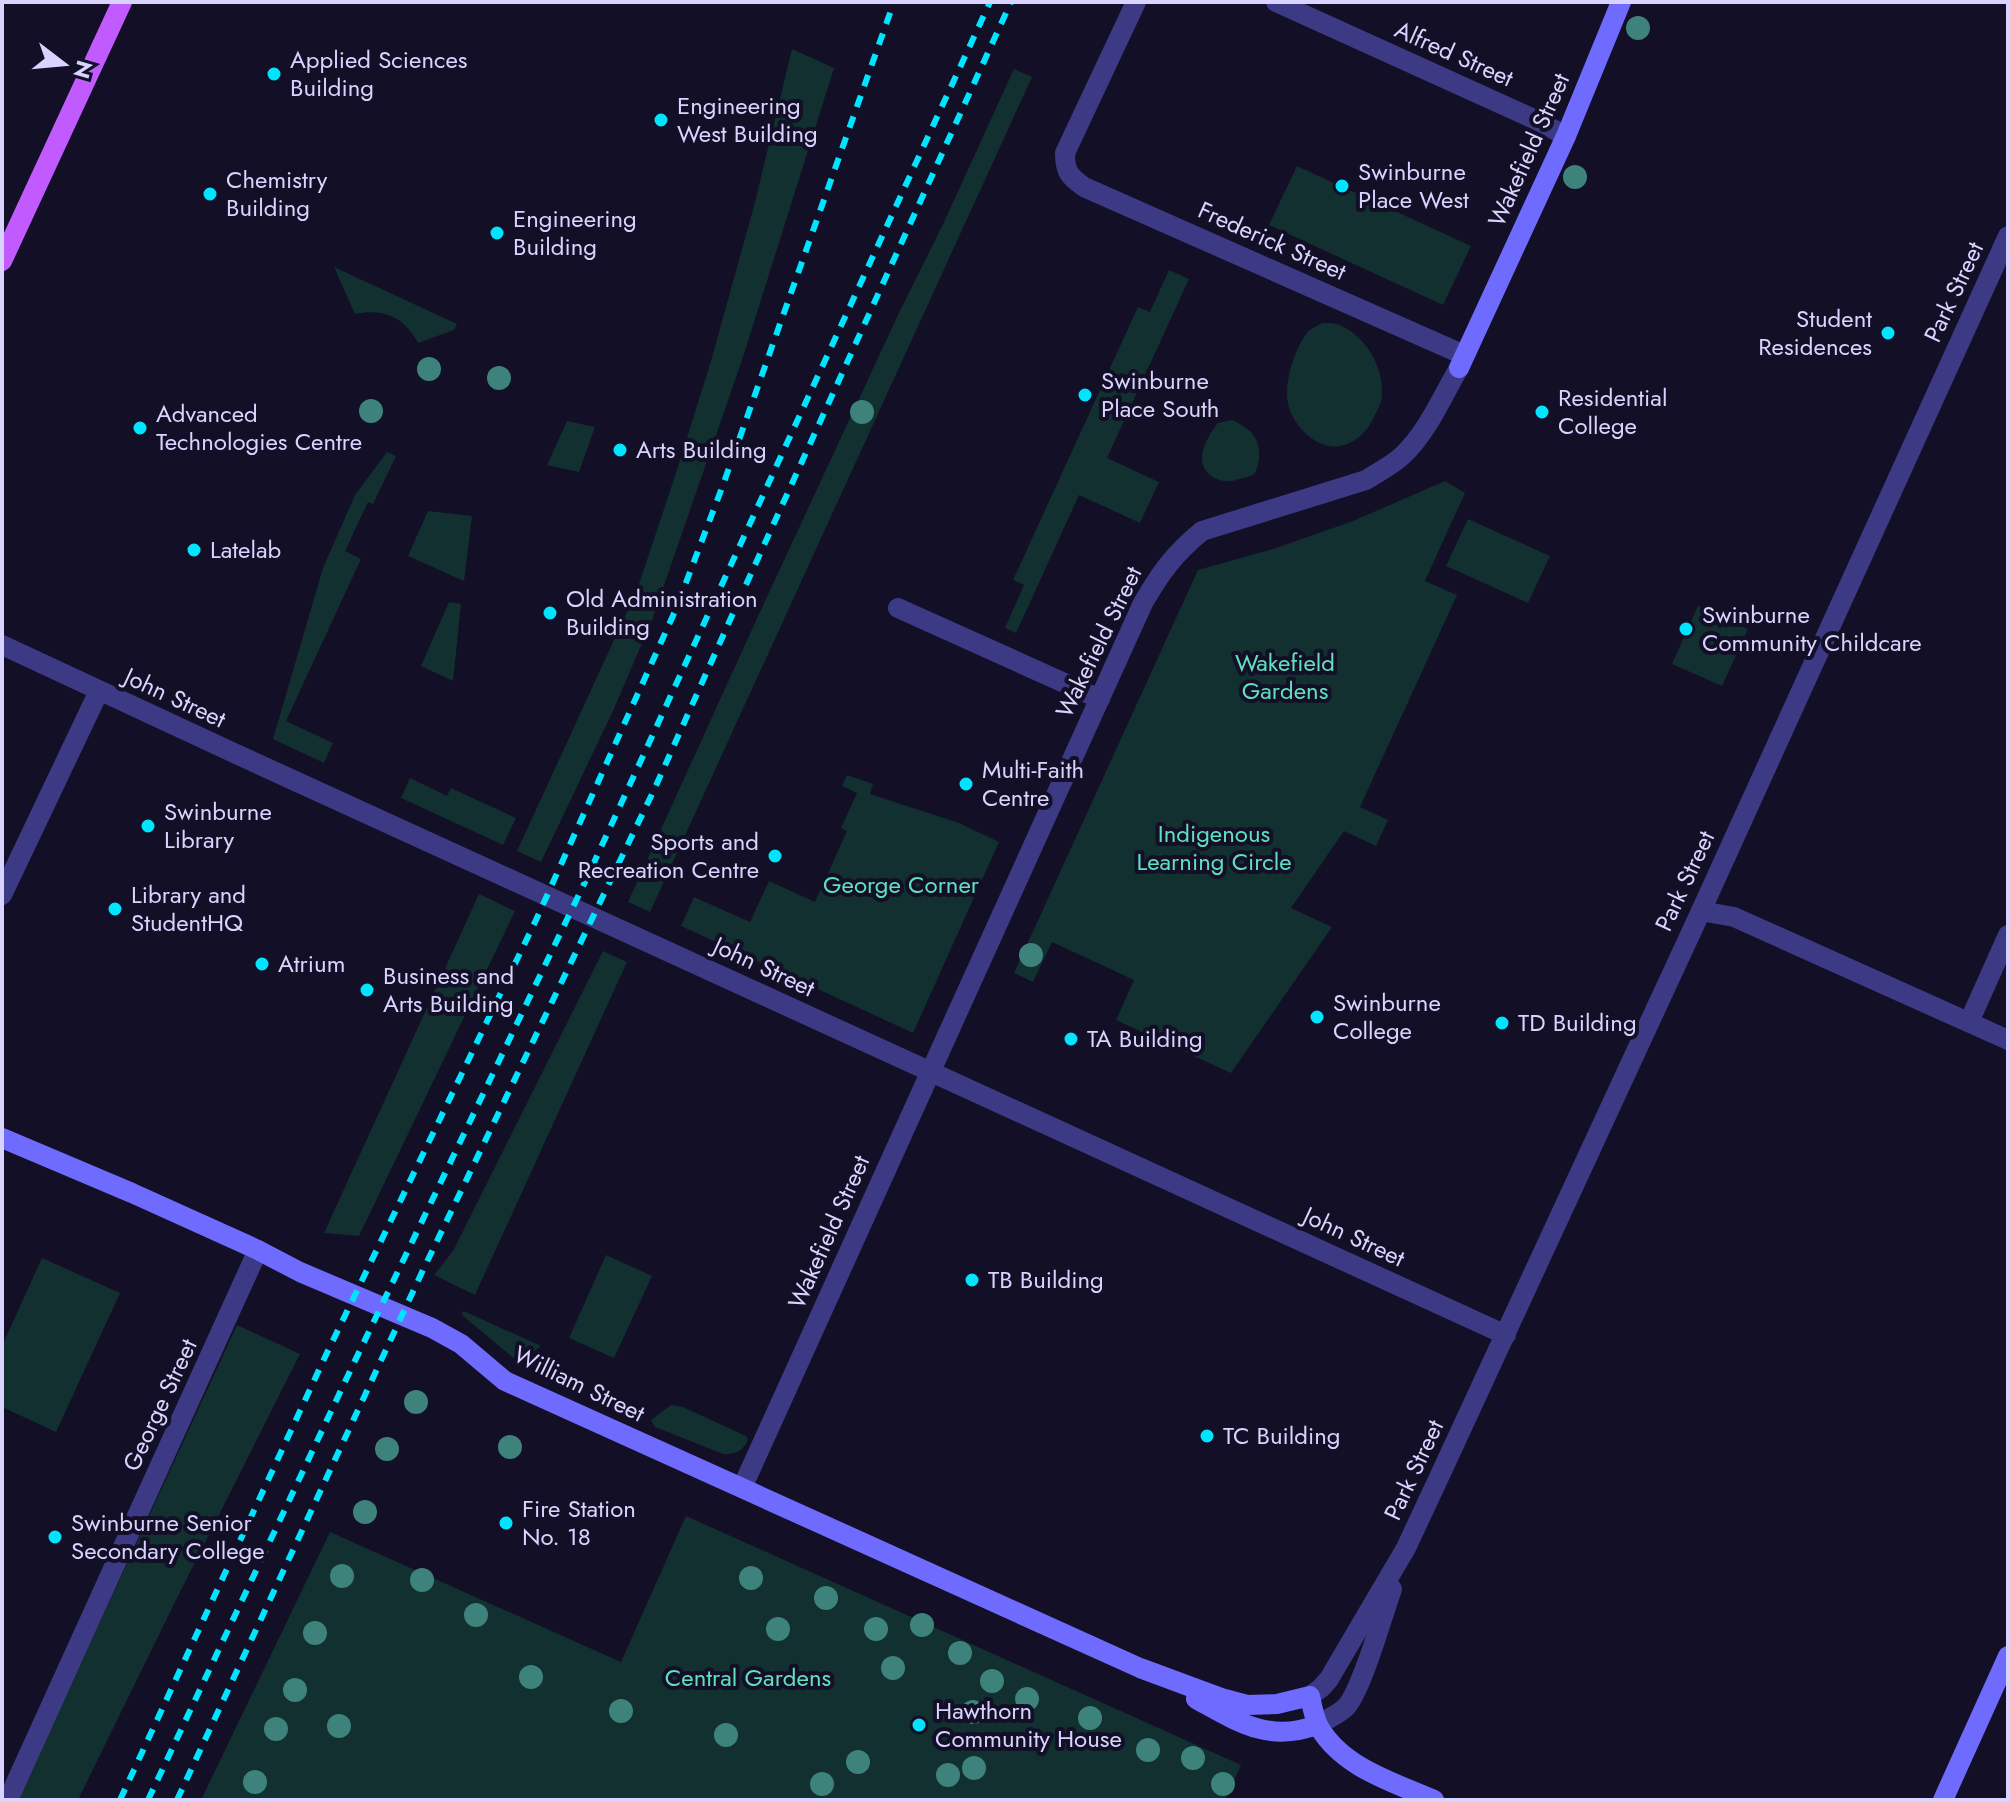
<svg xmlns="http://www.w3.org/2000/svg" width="2010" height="1802" font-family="Jost,sans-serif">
  <rect width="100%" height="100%" fill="#130f26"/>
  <g fill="#12302f">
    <path d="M792 49 834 68 743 357 652 620 613 711 541 862 517 851 637 590 675 476 711 361 754 206Z"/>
    <path d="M1014 69 1032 77 650 912 628 902 759 614 897 317 944 222Z"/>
    <path d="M1297 166 1471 246 1443 305 1269 225Z"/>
    <path d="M334 267 457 324 454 330 418 343C405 317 383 308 355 314Z"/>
    <path d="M1169 270 1189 279 1107 458 1159 482 1140 523 1079 495 1016 633 1005 628 1024 585 1013 580 1138 307 1150 312Z"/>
    <path d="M1322 323C1328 323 1335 323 1340 325 1368 338 1387 372 1381 402 1379 408 1375 414 1373 419 1367 432 1355 443 1341 446 1317 451 1292 425 1288 403 1284 382 1294 350 1307 333 1311 328 1317 326 1322 323Z"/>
    <path d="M1232 420C1245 426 1258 434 1259 450 1260 456 1258 470 1254 474 1250 477 1241 478 1236 480 1221 485 1200 475 1202 456 1204 443 1210 433 1218 423Z"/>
    <path d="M567 421 595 427 579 472 547 465Z"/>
    <path d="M387 452 396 456 373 504 368 502 345 551 361 559 286 721 333 743 324 763 273 739 323 568 355 495Z"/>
    <path d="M1445 481 1465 493 1425 581 1457 595 1360 807 1388 820 1376 846 1344 831 1291 908 1332 927 1231 1073 1116 1020 1134 980 1052 942 1033 982 1014 973 1198 570 1276 548 1353 521Z"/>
    <path d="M428 511 472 516 464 581 408 556Z"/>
    <path d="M1468 519 1550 556 1528 603 1446 566Z"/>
    <path d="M449 602 461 604 453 681 421 666Z"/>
    <path d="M1698 606 1748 629 1722 686 1672 664Z"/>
    <path d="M847 775 873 784 870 794 959 823 999 842 913 1033 681 926 694 897 750 922 769 881 815 902 847 831 841 828 857 793 842 786Z"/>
    <path d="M410 778 447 796 451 788 516 818 503 845 401 798Z"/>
    <path d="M479 894 515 911 359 1236 324 1233Z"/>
    <path d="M603 951 627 962 475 1295 434 1275 453 1251Z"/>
    <path d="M606 1255 652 1276 614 1358 569 1338Z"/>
    <path d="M42 1258 120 1293 56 1432 2 1407V1346Z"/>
    <path d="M463 1311 468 1313 541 1346 523 1360H516L463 1316 462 1313Z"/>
    <path d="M237 1325 300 1354 175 1602 78 1800H18Z"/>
    <path d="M671 1405 683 1407 746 1436 748 1439C743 1452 735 1454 723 1454L655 1427 651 1420Z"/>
    <path d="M686 1516 1241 1765 1225 1800H201L330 1532 621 1662Z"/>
  </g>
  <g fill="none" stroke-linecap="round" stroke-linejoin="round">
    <g stroke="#3d3a85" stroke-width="20">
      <path d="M898 608 1100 699"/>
      <path d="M1701 911 1734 917 2008 1040"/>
      <path d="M1969 1022 2008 935"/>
    </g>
    <g stroke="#3d3a85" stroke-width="20">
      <path d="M1136 2 1065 153C1065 172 1069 176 1084 187L1464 355"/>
      <path d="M1276 2 1534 119 1566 136"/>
      <path d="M2 645 234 753 1506 1335"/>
      <path d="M2 895 99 691"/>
      <path d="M742 1488 1143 603C1161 572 1174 554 1202 531L1366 480C1378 472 1393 465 1403 455 1427 433 1443 395 1459 368"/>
      <path d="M1310 1696 1321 1688 1329 1679 1406 1548 1441 1473 1701 911 2008 236"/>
      <path d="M1317 1725C1326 1720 1337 1715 1345 1708 1361 1693 1383 1614 1392 1589"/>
      <path d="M8 1800 258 1250"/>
    </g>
    <g stroke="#6f6bff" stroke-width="20">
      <path d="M1459 368 1566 136 1621 2"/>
      <path d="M2 1138 132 1193 258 1250 300 1272 432 1328 461 1344 505 1381 1140 1668 1221 1698 1247 1705 1277 1704 1310 1696C1312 1706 1314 1718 1319 1727 1343 1768 1393 1782 1434 1800"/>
      <path d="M1196 1699C1238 1722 1269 1743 1317 1725"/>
      <path d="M1943 1800 2008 1656"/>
    </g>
    <path stroke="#c25bff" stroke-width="20" d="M2 261 122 2"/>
    <g stroke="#00e5ff" stroke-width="6" stroke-dasharray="12 10" stroke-linecap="butt">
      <path d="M120 1800 325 1357 536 920 676 609 723 485 894 2"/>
      <path d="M148 1800 351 1369 585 882 990 2"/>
      <path d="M177 1800 423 1270 654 790 739 600 1011 2"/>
    </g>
  </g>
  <g fill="#3d827b">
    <circle cx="1638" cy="28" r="12"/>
    <circle cx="1575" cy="177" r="12"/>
    <circle cx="429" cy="369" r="12"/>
    <circle cx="499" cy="378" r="12"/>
    <circle cx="371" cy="411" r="12"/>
    <circle cx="862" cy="412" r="12"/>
    <circle cx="1031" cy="955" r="12"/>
    <circle cx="416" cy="1402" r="12"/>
    <circle cx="510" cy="1447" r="12"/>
    <circle cx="387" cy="1449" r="12"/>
    <circle cx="365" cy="1512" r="12"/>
    <circle cx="342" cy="1576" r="12"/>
    <circle cx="751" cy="1578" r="12"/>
    <circle cx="422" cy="1580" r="12"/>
    <circle cx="826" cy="1598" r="12"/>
    <circle cx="476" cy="1615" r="12"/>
    <circle cx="922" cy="1625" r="12"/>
    <circle cx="778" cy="1629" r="12"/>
    <circle cx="876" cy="1629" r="12"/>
    <circle cx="315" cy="1633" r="12"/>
    <circle cx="960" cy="1653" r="12"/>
    <circle cx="893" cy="1668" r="12"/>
    <circle cx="531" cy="1677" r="12"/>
    <circle cx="992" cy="1681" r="12"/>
    <circle cx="295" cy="1690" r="12"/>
    <circle cx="1027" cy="1699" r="12"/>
    <circle cx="621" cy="1711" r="12"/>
    <circle cx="973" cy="1712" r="12"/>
    <circle cx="1090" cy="1718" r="12"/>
    <circle cx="339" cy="1726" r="12"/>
    <circle cx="276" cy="1729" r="12"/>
    <circle cx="726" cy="1735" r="12"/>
    <circle cx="1148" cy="1750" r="12"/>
    <circle cx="1193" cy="1758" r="12"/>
    <circle cx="858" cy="1762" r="12"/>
    <circle cx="974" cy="1768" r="12"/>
    <circle cx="948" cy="1775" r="12"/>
    <circle cx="255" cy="1782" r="12"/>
    <circle cx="822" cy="1784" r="12"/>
    <circle cx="1223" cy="1784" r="12"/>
  </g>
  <g fill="#00e5ff" stroke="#130f26" stroke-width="3">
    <circle cx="274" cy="74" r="8"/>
    <circle cx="661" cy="120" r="8"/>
    <circle cx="1342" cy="186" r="8"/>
    <circle cx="210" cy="194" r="8"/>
    <circle cx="497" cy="233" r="8"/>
    <circle cx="1888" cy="333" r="8"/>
    <circle cx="1085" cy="395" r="8"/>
    <circle cx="1542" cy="412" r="8"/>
    <circle cx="140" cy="428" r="8"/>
    <circle cx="620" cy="450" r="8"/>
    <circle cx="194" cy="550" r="8"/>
    <circle cx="550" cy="613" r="8"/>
    <circle cx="1686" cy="629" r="8"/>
    <circle cx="966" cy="784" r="8"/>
    <circle cx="148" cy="826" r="8"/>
    <circle cx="775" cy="856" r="8"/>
    <circle cx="115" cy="909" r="8"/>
    <circle cx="262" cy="964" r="8"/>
    <circle cx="367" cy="990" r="8"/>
    <circle cx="1317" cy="1017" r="8"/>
    <circle cx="1502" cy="1023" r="8"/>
    <circle cx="1071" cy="1039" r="8"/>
    <circle cx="972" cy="1280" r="8"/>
    <circle cx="1207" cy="1436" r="8"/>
    <circle cx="506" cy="1523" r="8"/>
    <circle cx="55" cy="1537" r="8"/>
    <circle cx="919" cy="1725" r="8"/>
  </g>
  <g text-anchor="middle" stroke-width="8" stroke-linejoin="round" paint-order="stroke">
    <g font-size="24" fill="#d9d4ff" stroke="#130f26">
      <text transform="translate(1454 54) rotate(24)" y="8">Alfred Street</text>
      <text transform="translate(1529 150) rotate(-66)" y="8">Wakefield Street</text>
      <text transform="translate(1272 241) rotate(24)" y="8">Frederick Street</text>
      <text transform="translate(1954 292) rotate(-65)" y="8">Park Street</text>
      <text transform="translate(1099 642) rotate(-64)" y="8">Wakefield Street</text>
      <text transform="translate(175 698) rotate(25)" y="8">John Street</text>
      <text transform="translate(1685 881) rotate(-65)" y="8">Park Street</text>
      <text transform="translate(764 967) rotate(25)" y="8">John Street</text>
      <text transform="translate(829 1232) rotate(-66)" y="8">Wakefield Street</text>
      <text transform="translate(1354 1237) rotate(25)" y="8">John Street</text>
      <text transform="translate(579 1384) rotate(26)" y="8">William Street</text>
      <text transform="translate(160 1405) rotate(-65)" y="8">George Street</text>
      <text transform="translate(1414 1470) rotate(-65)" y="8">Park Street</text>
    </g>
    <g font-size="24" fill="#d9d4ff" stroke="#130f26" text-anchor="start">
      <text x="290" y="68">Applied Sciences<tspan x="290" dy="28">Building</tspan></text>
      <text x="677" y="114">Engineering<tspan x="677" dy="28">West Building</tspan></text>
      <text x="1358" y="180">Swinburne<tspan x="1358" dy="28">Place West</tspan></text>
      <text x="226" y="188">Chemistry<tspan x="226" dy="28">Building</tspan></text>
      <text x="513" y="227">Engineering<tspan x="513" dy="28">Building</tspan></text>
      <text x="1872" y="327" text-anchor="end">Student<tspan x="1872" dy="28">Residences</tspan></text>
      <text x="1101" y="389">Swinburne<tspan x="1101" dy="28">Place South</tspan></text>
      <text x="1558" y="406">Residential<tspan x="1558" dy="28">College</tspan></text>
      <text x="156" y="422">Advanced<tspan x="156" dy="28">Technologies Centre</tspan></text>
      <text x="636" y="458">Arts Building</text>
      <text x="210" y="558">Latelab</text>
      <text x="566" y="607">Old Administration<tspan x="566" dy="28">Building</tspan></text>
      <text x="1702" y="623">Swinburne<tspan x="1702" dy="28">Community Childcare</tspan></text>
      <text x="982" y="778">Multi-Faith<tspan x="982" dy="28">Centre</tspan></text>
      <text x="164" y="820">Swinburne<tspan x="164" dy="28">Library</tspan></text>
      <text x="759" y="850" text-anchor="end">Sports and<tspan x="759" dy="28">Recreation Centre</tspan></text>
      <text x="131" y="903">Library and<tspan x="131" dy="28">StudentHQ</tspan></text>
      <text x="278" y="972">Atrium</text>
      <text x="383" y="984">Business and<tspan x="383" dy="28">Arts Building</tspan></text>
      <text x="1333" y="1011">Swinburne<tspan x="1333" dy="28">College</tspan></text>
      <text x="1518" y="1031">TD Building</text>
      <text x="1087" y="1047">TA Building</text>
      <text x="988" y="1288">TB Building</text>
      <text x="1223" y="1444">TC Building</text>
      <text x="522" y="1517">Fire Station<tspan x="522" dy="28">No. 18</tspan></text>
      <text x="71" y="1531">Swinburne Senior<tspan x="71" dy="28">Secondary College</tspan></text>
      <text x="935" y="1719">Hawthorn<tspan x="935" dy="28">Community House</tspan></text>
    </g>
    <g font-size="24" fill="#5fe0c0" stroke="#130f26">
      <text x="1285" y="671">Wakefield<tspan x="1285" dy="28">Gardens</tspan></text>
      <text x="1214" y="842">Indigenous<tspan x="1214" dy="28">Learning Circle</tspan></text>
      <text x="901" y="893">George Corner</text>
      <text x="748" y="1686">Central Gardens</text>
    </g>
  </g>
  <rect width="2010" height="1802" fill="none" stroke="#d9d4ff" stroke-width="8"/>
  <g transform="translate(64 64) rotate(106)" stroke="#130f26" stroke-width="6" paint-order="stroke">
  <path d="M0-6L14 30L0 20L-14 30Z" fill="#d9d4ff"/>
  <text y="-12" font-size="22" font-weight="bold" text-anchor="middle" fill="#d9d4ff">N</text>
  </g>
</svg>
